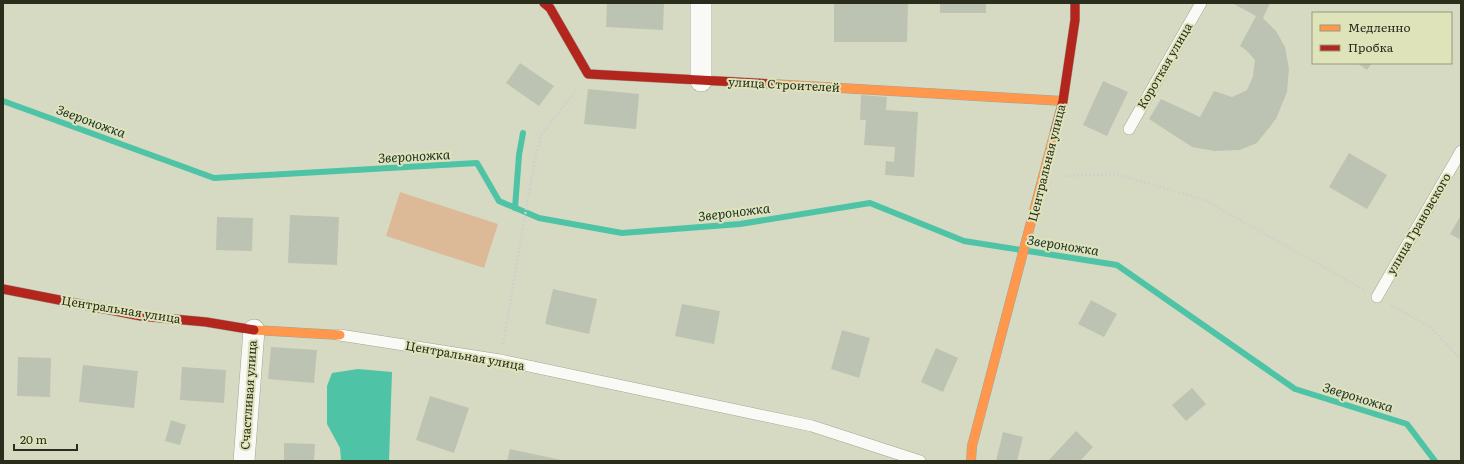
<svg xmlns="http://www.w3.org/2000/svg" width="1464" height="464" font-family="Literata,serif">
  <rect width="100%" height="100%" fill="#d7dac3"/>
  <path fill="#dcba97" d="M400 192 498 224 484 268 386 236Z"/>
  <path fill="#4ec3a6" d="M358 369 392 372 389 461H341L340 448 327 424V386L332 373Z"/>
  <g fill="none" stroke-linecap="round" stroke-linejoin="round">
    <g stroke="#4ec3a6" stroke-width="6">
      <path d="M3 101 214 178 477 163 499 201 539 218 622 233 740 224 870 203 964 241 1117 265 1295 389 1407 424 1435 461"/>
      <path d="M515 208 519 155 523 133"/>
    </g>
  </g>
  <g fill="#bdc3b2">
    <path d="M607 3H664L663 30 606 27Z"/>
    <path d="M834 3H908L907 42H834Z"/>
    <rect x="940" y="3" width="46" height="10"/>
    <path d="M1232 3H1270L1263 18 1276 31 1285 47 1289 69 1287 92 1276 119 1257 143 1240 150 1214 151 1192 147 1149 119 1161 99 1200 117 1214 91 1232 97 1247 90 1253 76 1255 60 1247 51 1240 46 1256 16Z"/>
    <path d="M520 63 554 86 539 106 506 83Z"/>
    <path d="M1357 63H1372L1367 70Z"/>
    <path d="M1103 81 1128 92 1107 136 1083 125Z"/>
    <path d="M588 89 639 94 636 129 584 124Z"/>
    <path d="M861 95 887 97 886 110 918 112 914 177 885 175 886 161 894 162 895 147 864 145 866 120H860Z"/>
    <path d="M1349 153 1387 175 1367 209 1329 187Z"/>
    <path d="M290 215 339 217 337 265 288 263Z"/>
    <path d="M1461 215V240L1450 234Z"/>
    <path d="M217 217 253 218 252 251 216 250Z"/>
    <path d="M553 289 597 299 589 334 545 324Z"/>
    <path d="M1091 300 1117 314 1104 337 1078 324Z"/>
    <path d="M682 304 720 311 714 344 675 336Z"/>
    <path d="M842 330 870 338 859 378 831 369Z"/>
    <path d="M271 347 317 350 314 383 268 379Z"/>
    <path d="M936 348 958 358 943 392 921 382Z"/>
    <path d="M18 357 51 358 50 397 17 396Z"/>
    <path d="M83 365 138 371 134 408 79 402Z"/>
    <path d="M182 367 226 370 224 403 180 400Z"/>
    <path d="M1192 388 1206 404 1186 421 1172 405Z"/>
    <path d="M430 396 469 408 454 453 416 440Z"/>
    <path d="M171 420 186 425 180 445 165 441Z"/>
    <path d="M1076 431 1093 447 1080 461H1048Z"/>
    <path d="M1003 432 1023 437 1017 461H996Z"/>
    <path d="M284 443 315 444 314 461H284Z"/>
    <path d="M510 449 561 460V461H507Z"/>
  </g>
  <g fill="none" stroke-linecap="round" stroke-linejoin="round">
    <g stroke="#a2a593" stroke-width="12">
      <g id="lane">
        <path d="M1129 129 1201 3"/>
        <path d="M1377 297 1461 151"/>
        <path d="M340 335 500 360 812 426 920 461"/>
      </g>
    </g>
    <g stroke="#a2a593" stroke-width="22">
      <g id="street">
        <path d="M701 81V3"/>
        <path d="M244 461 254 330"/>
      </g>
    </g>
    <g stroke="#a2a593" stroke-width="10">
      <g id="slow">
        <path d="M772 84 1063 101"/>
        <path d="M254 330 340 335"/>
        <path d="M971 461 972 446 1055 131"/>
      </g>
    </g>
    <g stroke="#a2a593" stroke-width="10">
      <g id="jam">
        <path d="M544 3 550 8 588 74 772 84"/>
        <path d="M1055 131 1063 101 1075 20V3"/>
        <path d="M3 289 141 316 206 322 254 330"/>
      </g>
    </g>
    <g stroke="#cfd1ca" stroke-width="2.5" stroke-dasharray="2 2" stroke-linecap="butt">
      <path d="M1065 176 1116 174 1205 200 1364 290"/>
      <path d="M1391 305 1430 327 1461 359"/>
      <path d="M503 344 535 158 542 134 576 90"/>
      <path d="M1461 461V416"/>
    </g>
    <use href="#lane" stroke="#f9f9f6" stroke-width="11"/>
    <use href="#street" stroke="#f9f9f6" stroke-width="21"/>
    <use href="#slow" stroke="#ff974d" stroke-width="9"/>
    <use href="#jam" stroke="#b3261e" stroke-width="9"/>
  </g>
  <g text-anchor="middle" stroke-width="4" stroke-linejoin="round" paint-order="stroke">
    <g font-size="12" fill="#2a2c1c" stroke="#dee3ba">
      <text transform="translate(1165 66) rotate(-60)" y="4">Короткая улица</text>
      <text transform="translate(784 85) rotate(3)" y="4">улица Строителей</text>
      <text transform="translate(1047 163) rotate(-76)" y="4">Центральная улица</text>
      <text transform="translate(1419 224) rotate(-60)" y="4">улица Грановского</text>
      <text transform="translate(121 310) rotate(9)" y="4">Центральная улица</text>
      <text transform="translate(465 356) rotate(10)" y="4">Центральная улица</text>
      <text transform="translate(249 395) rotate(-86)" y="4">Счастливая улица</text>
    </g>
    <g font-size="13" font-style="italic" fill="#1b322b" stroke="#dee3ba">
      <text transform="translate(91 121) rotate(20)" y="5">Звероножка</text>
      <text transform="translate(414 156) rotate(-3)" y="5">Звероножка</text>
      <text transform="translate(734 212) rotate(-7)" y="5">Звероножка</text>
      <text transform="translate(1063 245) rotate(9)" y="5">Звероножка</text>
      <text transform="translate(1358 397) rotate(17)" y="5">Звероножка</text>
    </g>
  </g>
  <rect width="1464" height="464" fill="none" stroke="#2a2c1c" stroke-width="8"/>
  <rect x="1312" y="12" width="140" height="52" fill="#dee3ba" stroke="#969a7b"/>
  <rect x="1320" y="25" width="20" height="6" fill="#ff974d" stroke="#969a7b"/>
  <text x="1348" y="32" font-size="12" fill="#2a2c1c">Медленно</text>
  <rect x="1320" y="45" width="20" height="6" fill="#b3261e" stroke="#969a7b"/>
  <text x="1348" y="52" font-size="12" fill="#2a2c1c">Пробка</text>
  <path d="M14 444v6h63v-6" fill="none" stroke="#2a2c1c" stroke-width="2"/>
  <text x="20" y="444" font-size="12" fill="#2a2c1c" stroke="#dee3ba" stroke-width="3" paint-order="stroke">20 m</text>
</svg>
